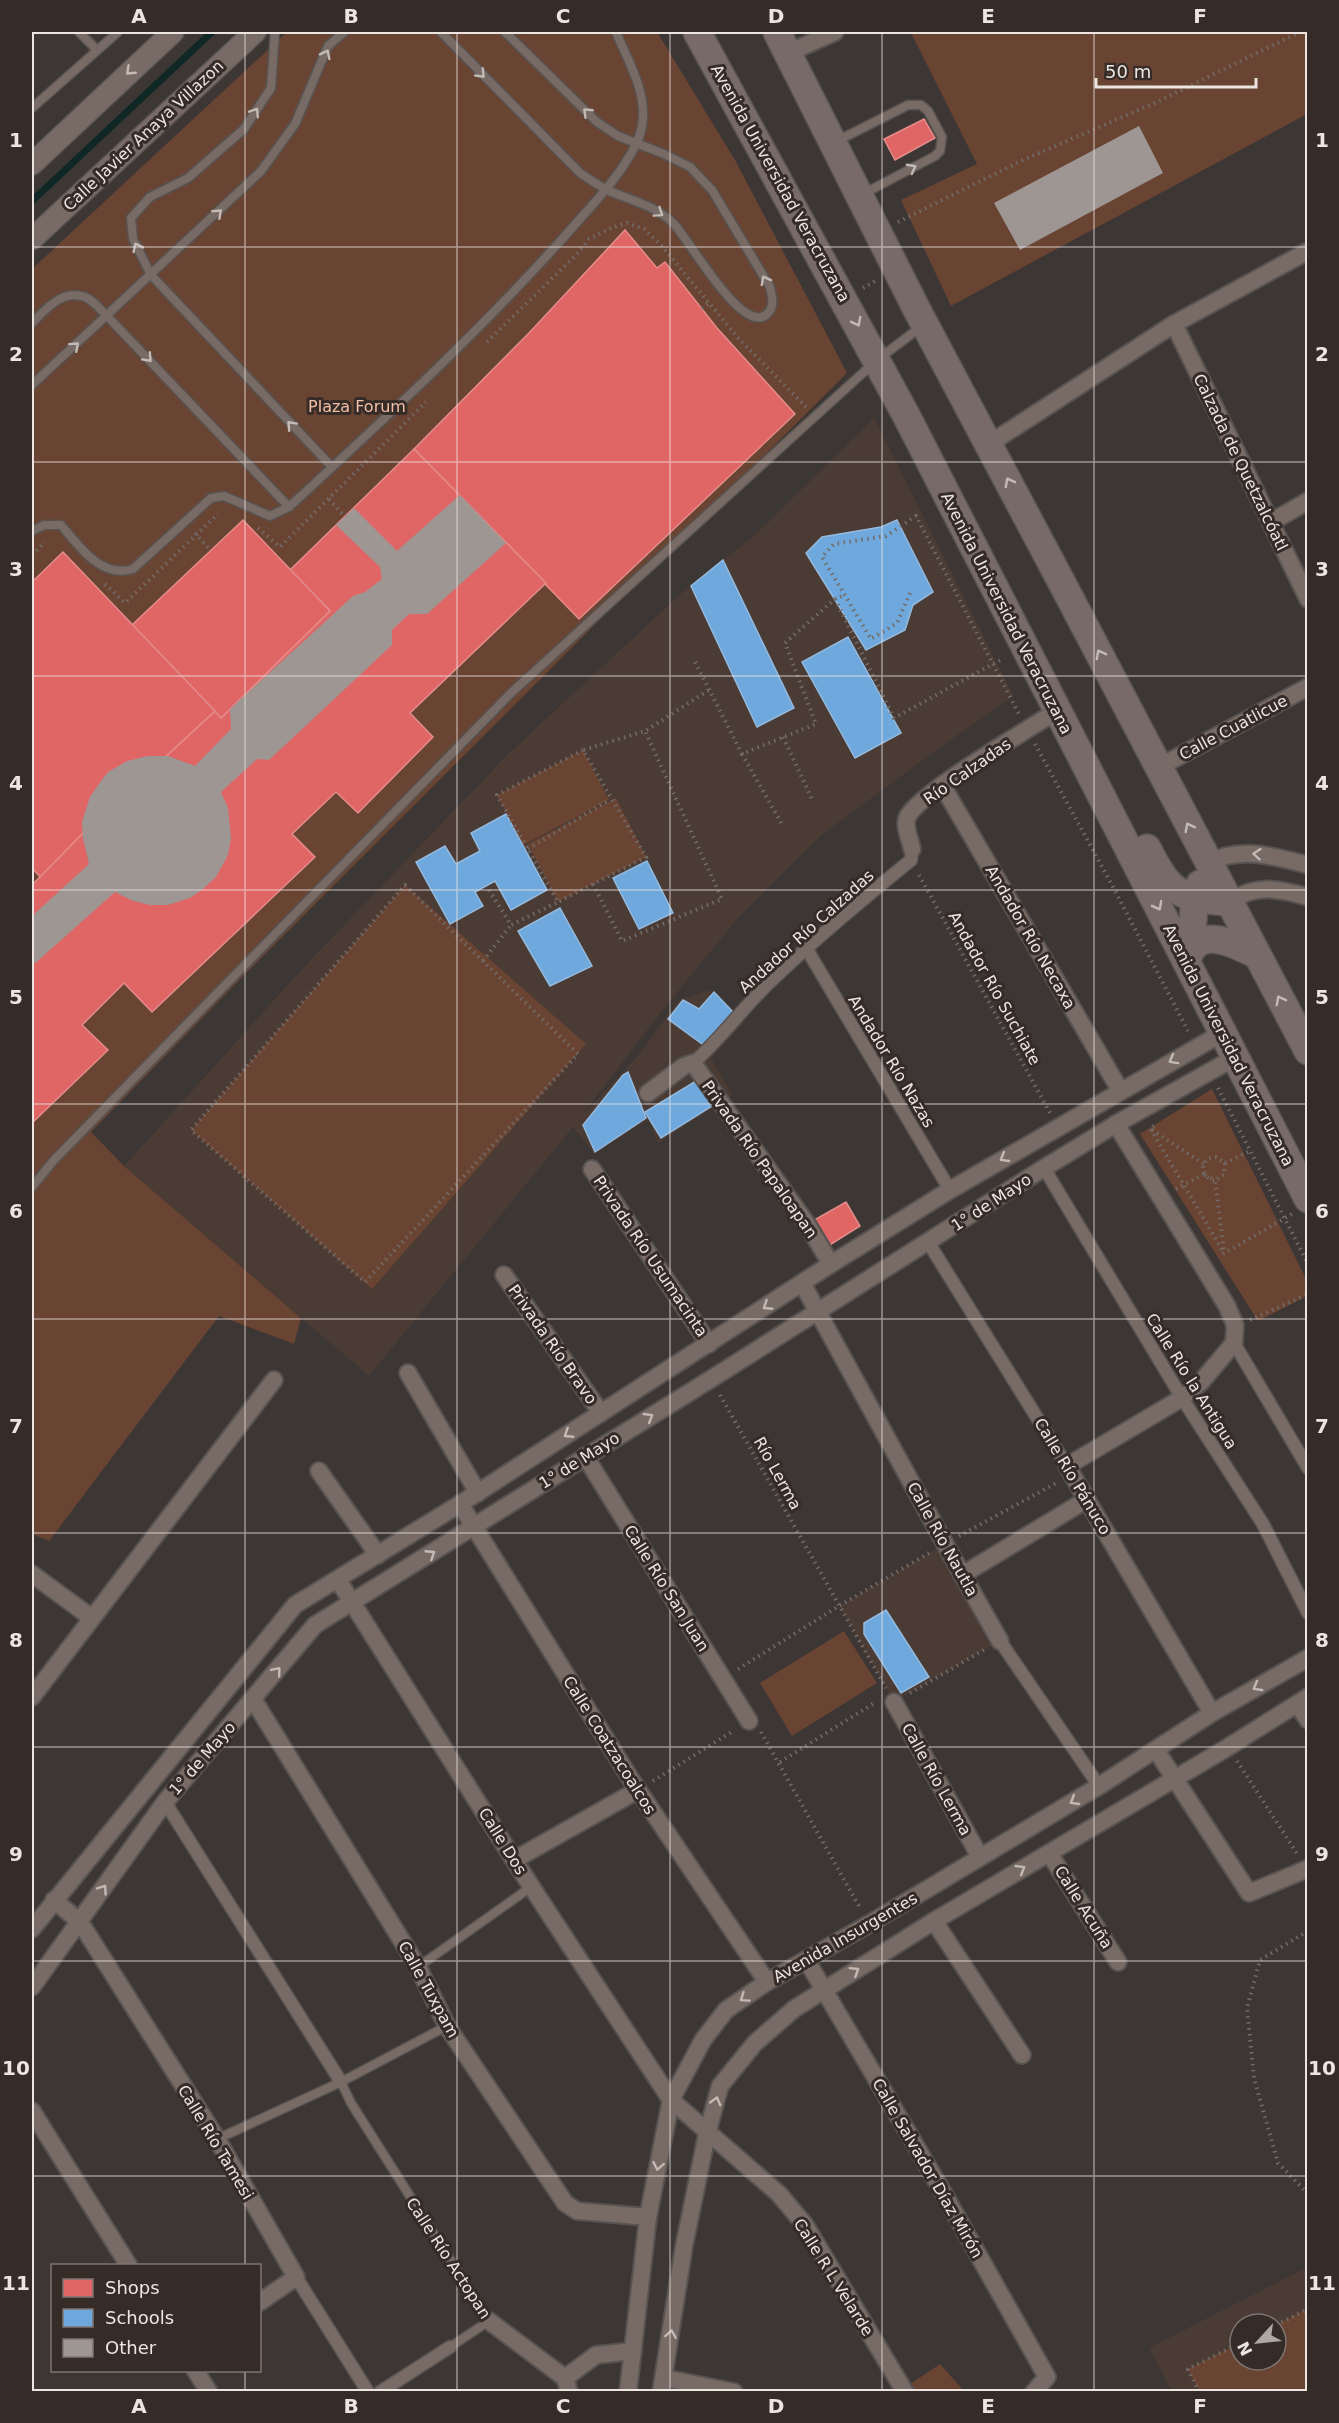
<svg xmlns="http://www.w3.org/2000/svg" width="1339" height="2423" font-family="'DejaVu Sans',sans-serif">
  <rect width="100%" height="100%" fill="#3c3634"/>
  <g fill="#4b3b35" fill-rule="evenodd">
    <path d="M874 418 1014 696 949 741 823 834 739 917 661 1012 580 1118 637 1057 679 1000 708 990 743 1024 711 1058 733 1095 658 1143 648 1120 594 1154 573 1127 369 1376 124 1166 302 969 507 755 687 588 754 536Z"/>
    <path d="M945 1544 1000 1641 894 1702 839 1606Z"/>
    <path d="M1307 2267V2391H1172L1149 2348ZM1240 2324H1276V2360H1240Z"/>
  </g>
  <g fill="#6a4433">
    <path d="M287 32H657L735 160 847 373 253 966 91 1132 124 1166 301 1318 294 1344 219 1316 49 1541 32 1534V269Z"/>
    <path d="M916 32H1307V114L951 306 901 200 977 164 911 33Z"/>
    <path d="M583 750 609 800 523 845 497 795Z"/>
    <path d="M616 798 646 857 558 902 528 844Z"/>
    <path d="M405 885 586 1044 372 1289 191 1130Z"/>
    <path d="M1212 1089 1307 1281V1296L1258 1321 1140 1134Z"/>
    <path d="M844 1631 877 1683 792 1736 760 1683Z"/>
    <path d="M1307 2309V2391H1199L1188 2369 1240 2343V2360H1276V2325Z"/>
    <path d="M940 2364 964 2391 905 2392 903 2389Z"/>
  </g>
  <g fill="#e06666" stroke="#e48c8b" stroke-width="1.5">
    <path d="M924 119 935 138 895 160 884 139Z"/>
    <path d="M625 230 657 268 665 262 717 328 795 414 579 619 414 449 529 333Z"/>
    <path d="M414 449 546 583 410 713 433 737 358 813 336 792 292 834 315 857 152 1012 124 983 82 1025 108 1050 32 1123V885L83 833 215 711 221 718 330 611 290 570Z"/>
    <path d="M243 520 330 611 221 718 132 625Z"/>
    <path d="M63 552 215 711 83 833 40 877 32 868V582Z"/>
    <path d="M846 1202 860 1226 825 1248 809 1223Z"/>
  </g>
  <g fill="#6fa8dc" stroke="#94bade" stroke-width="1.5">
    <path d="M897 520 933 592 913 605 905 630 866 650 806 553 822 537 881 527Z"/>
    <path d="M723 560 794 708 757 727 691 586Z"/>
    <path d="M848 637 901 733 855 758 802 662Z"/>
    <path d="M506 814 547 890 511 910 495 881 475 892 483 906 450 924 416 862 445 846 456 864 480 851 471 833Z"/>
    <path d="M647 861 673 913 639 929 613 878Z"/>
    <path d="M560 908 592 966 550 986 518 931Z"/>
    <path d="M714 992 735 1014 709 1049 668 1019 683 1000 699 1009Z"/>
    <path d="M628 1072 646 1118 595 1152 583 1125 623 1075Z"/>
    <path d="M696 1081 712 1106 661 1138 645 1112Z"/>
    <path d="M886 1610 929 1677 901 1693 864 1634V1623Z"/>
  </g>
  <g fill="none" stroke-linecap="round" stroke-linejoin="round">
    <path stroke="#0f2825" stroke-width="7" d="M32 201 212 32"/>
  </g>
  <g fill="#9d9693">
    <path d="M1139 126 1163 173 1020 250 994 203Z"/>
    <path d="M460 495 506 543 427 614H409L392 630V645L269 760 257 759 221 792 228 808 231 838 228 855 216 877 203 889 190 898 168 905H150L133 901 115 892 32 966V916L89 864 83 838 82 822 90 797 101 781 108 772 127 761 148 756H168L195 766 231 729 230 709 353 596 365 592 382 579 380 567 336 525 354 508 397 551Z"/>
  </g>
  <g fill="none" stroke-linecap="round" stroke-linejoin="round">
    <g stroke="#575351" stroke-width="11">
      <g id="service">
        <path d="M79 32 97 50"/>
        <path d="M275 32 271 88 244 129 188 178 150 197 131 218 133 239 151 275 332 467"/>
        <path d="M441 32 580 173C589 179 598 185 607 190 630 200 654 205 673 223 688 237 744 340 768 313 775 306 772 296 770 287L712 190 690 167 664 154 618 136 597 122 505 32"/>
        <path d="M32 108 118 32"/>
        <path d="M835 142 908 105H921L928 111 942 137 940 151 935 156 863 194"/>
        <path d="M32 323C46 309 62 289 85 297 93 300 101 310 107 316L289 507"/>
        <path d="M32 385 261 171 295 124 328 46 344 32"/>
        <path d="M32 531 44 525H61C79 546 101 579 133 569L211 498 224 496 270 516 289 507C389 415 490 322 579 220 600 197 637 156 642 126 648 93 628 61 616 32"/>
        <path d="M32 1187 54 1160 511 693 877 360 922 326"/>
        <path d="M418 1967 531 1887"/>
        <path d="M341 2082 351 2103 489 2321 450 2347"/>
        <path d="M217 2139 341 2082 447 2026"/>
      </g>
    </g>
    <g stroke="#575351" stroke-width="15">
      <g id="pedestrian">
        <path d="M806 948 950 1190"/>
        <path d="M693 1063C722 1038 744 1006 772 980 816 938 863 899 911 860L912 849"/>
        <path d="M1044 1168 1182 1398 1263 1524 1308 1613"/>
        <path d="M928 1242 1067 1466"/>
        <path d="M1234 1343 1308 1468"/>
        <path d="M1000 1641 1099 1786"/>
        <path d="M165 1802 341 2082"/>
        <path d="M296 2277 368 2392"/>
        <path d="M380 2392 450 2347"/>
      </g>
    </g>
    <g stroke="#575351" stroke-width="20">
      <g id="minor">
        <path d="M788 53 835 32"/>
        <path d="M1174 324 1308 599"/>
        <path d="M989 444 1174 324 1308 251"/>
        <path d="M1271 522 1308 501"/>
        <path d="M1159 767 1308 687"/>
        <path d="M942 785 1120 1090"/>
        <path d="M912 849C910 839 904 827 907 818 916 795 1030 728 1057 711"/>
        <path d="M1207 863C1241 846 1273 856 1308 865"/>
        <path d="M1228 902C1256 884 1277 888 1308 897"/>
        <path d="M648 1093 684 1066 693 1063 807 1224 831 1264"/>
        <path d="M1116 1124 1227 1306 1235 1325 1234 1343 1201 1382 1182 1398 1067 1466 1212 1713"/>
        <path d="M592 1169 709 1344"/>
        <path d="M504 1275 601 1413"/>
        <path d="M802 1283 945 1544 1000 1641"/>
        <path d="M408 1373 478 1493"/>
        <path d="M585 1456 749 1721"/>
        <path d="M319 1471 378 1555"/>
        <path d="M460 1504 630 1778 767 1982"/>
        <path d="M32 1574 92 1618"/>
        <path d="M962 1575 1086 1500"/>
        <path d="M338 1580 514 1860 671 2100 779 2194 805 2225 905 2392"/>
        <path d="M32 1697 274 1380"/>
        <path d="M253 1699 418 1967 447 2026 565 2203 577 2211 648 2217"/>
        <path d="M894 1702 980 1857"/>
        <path d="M1297 1704 1308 1720"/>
        <path d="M1156 1750 1249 1893 1307 1869"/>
        <path d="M1049 1853 1118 1962"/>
        <path d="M514 1860 638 1790"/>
        <path d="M54 1900 80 1922 217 2139 296 2277 260 2302"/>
        <path d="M934 1921 1022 2055"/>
        <path d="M32 1929 295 1605 460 1504 831 1264 950 1190 1224 1032"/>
        <path d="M807 1961 944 2194 1047 2377 1034 2392"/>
        <path d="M32 1987 165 1802 315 1625 711 1379 1044 1168 1116 1124 1236 1057"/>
        <path d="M32 2111 129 2266"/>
        <path d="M489 2321 565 2378 569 2392"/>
        <path d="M195 2370 209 2392"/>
        <path d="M565 2378 596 2355 633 2351"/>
        <path d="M664 2378 734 2392"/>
        <path d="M628 2392 648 2217 671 2100 703 2040 726 2010 767 1982 869 1924 1099 1786 1212 1713 1308 1658"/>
        <path d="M661 2392 684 2246 707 2134 720 2086 755 2043 794 2009 934 1921 1225 1749 1308 1697"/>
      </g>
    </g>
    <g stroke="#575351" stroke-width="24">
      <g id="tertiary">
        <path d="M32 164 173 32"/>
        <path d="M32 239 255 32"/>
      </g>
    </g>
    <g stroke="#575351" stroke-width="30">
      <g id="primary">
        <path d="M697 32 906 415 1308 1199"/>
        <path d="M777 32 916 308 1062 583 1308 1051"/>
        <path d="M1147 848C1170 893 1178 898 1228 902"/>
        <path d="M1190 951 1195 899 1200 884"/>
        <path d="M1187 961C1196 924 1233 943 1255 954"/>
      </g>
    </g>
    <g stroke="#736b67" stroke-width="4" stroke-dasharray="1.5 4.5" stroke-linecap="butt">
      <path d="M898 222 1023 160 1157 102 1300 32"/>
      <path d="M863 288 877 280"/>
      <path d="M702 309 709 303"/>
      <path d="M487 342 577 254 589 239 611 228 627 223 644 229 660 244 739 339 806 407"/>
      <path d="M329 499 345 517"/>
      <path d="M258 528 280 547 426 402"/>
      <path d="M195 533 210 550"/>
      <path d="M32 555 45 542"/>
      <path d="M105 584 125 603 218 514"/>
      <path d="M910 593 897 623 871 639 822 557 834 544 886 536 916 516 1019 714"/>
      <path d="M835 599 894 718 1004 658"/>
      <path d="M695 662 742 754 816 724 785 643 835 599 845 595"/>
      <path d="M783 737 813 801"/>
      <path d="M1035 744 1112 885 1188 1031"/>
      <path d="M583 750 497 795 558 902 646 857 583 750 645 731 709 690"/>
      <path d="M742 754 783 826"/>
      <path d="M528 849 609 800"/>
      <path d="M919 875 1050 1113"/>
      <path d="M593 884 622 941 722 899 645 731"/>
      <path d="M405 885 578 1054 365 1282 191 1130Z"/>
      <path d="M489 890 511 925 558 902"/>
      <path d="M483 961 511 925"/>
      <path d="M1218 1088 1308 1264"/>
      <path d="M1154 1126 1150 1128 1224 1253"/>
      <path d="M1152 1130 1204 1164"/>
      <path d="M1225 1163 1250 1151"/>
      <path d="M1205 1175 1215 1180C1207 1179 1203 1174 1203 1166L1207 1159 1216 1157 1225 1163 1224 1175 1215 1180 1224 1250"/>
      <path d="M1176 1189 1204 1174"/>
      <path d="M1223 1254 1292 1214"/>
      <path d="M1250 1320 1308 1294"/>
      <path d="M720 1395 886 1688"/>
      <path d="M959 1536 1058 1482"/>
      <path d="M738 1669 839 1606 929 1553"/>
      <path d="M910 1693 984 1650"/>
      <path d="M761 1732 860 1908"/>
      <path d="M1237 1761 1298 1855"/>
      <path d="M780 1762 876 1702"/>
      <path d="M653 1781 733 1731"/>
      <path d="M1308 1931 1260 1960 1247 2008 1254 2078 1278 2163 1308 2194"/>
      <path d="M1276 2325 1308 2309"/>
      <path d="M1199 2392 1188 2369 1240 2343"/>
    </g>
    <use href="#service" stroke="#786a64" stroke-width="8"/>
    <use href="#pedestrian" stroke="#786a64" stroke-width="12"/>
    <use href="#minor" stroke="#786a64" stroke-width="16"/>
    <use href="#tertiary" stroke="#786a64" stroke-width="21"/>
    <use href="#primary" stroke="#786b67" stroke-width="27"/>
  </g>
  <defs><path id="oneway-chevron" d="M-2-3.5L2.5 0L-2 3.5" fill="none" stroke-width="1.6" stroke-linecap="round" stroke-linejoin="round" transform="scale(1.5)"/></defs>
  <g stroke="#c3bab6">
    <use href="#oneway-chevron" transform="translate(326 54) rotate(-64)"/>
    <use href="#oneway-chevron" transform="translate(130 71) rotate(137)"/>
    <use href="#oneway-chevron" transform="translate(481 74) rotate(46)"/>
    <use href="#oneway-chevron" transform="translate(255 112) rotate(-57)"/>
    <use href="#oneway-chevron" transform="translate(587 112) rotate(-136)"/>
    <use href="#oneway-chevron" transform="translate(912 168) rotate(-28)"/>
    <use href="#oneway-chevron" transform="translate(218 213) rotate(-43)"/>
    <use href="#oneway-chevron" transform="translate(659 213) rotate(34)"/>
    <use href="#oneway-chevron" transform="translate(137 247) rotate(-116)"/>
    <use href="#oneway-chevron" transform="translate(765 280) rotate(-118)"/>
    <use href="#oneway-chevron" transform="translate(75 346) rotate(-42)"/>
    <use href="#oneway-chevron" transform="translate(148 358) rotate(47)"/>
    <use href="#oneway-chevron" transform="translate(291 425) rotate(-133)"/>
    <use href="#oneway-chevron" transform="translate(1257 854) rotate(-175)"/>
    <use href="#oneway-chevron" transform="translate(1173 1060) rotate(151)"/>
    <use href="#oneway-chevron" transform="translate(1004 1158) rotate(149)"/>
    <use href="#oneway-chevron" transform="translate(767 1306) rotate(147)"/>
    <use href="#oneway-chevron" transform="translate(649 1417) rotate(-31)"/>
    <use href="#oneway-chevron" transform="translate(568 1434) rotate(147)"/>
    <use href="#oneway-chevron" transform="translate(431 1554) rotate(-33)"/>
    <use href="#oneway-chevron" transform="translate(277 1671) rotate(-50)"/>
    <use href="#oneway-chevron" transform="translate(1257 1687) rotate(150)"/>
    <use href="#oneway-chevron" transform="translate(1074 1801) rotate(149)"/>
    <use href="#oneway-chevron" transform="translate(1021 1869) rotate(-31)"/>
    <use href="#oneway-chevron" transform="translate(103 1889) rotate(-55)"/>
    <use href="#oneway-chevron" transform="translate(855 1971) rotate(-32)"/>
    <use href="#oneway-chevron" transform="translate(744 1998) rotate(146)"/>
    <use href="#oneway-chevron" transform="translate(716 2101) rotate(-75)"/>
    <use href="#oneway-chevron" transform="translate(658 2166) rotate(101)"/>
    <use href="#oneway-chevron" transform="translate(671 2334) rotate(-81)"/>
  </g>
  <g stroke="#c3bab7">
    <use href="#oneway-chevron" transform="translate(857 322) rotate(62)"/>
    <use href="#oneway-chevron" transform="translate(1009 482) rotate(-118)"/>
    <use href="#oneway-chevron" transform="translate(1100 654) rotate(-118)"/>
    <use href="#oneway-chevron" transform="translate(1189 827) rotate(-117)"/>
    <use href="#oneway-chevron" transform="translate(1158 906) rotate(62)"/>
    <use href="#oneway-chevron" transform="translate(1280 1000) rotate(-118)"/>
  </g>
  <path fill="none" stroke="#ece5e2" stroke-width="1.5" stroke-opacity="0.55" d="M245 32V2266M457 32V2392M670 32V2392M882 32V2392M1094 32V2392M32 247H1308M32 462H1308M32 676H1308M32 890H1308M32 1104H1308M32 1319H1308M32 1533H1308M32 1747H1308M32 1961H1308M32 2176H1308M245 2370V2392"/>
  <g text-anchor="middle" stroke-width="6" stroke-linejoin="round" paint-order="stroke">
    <g font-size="16" fill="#ece5e2" stroke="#352b27">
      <text transform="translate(143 135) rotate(-43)" y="6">Calle Javier Anaya Villazon</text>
      <text transform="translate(781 183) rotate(61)" y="6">Avenida Universidad Veracruzana</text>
      <text transform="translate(1241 462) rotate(64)" y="6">Calzada de Quetzalcóatl</text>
      <text transform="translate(1007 613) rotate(63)" y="6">Avenida Universidad Veracruzana</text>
      <text transform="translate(1233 727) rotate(-28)" y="6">Calle Cuatlicue</text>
      <text transform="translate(967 771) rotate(-35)" y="6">Río Calzadas</text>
      <text transform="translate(806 931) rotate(-42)" y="6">Andador Río Calzadas</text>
      <text transform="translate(1031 937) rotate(60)" y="6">Andador Río Necaxa</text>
      <text transform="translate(995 988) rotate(61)" y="6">Andador Río Suchiate</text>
      <text transform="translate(1229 1045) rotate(63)" y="6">Avenida Universidad Veracruzana</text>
      <text transform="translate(892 1061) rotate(59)" y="6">Andador Río Nazas</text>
      <text transform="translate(760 1159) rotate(55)" y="6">Privada Río Papaloapan</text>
      <text transform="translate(991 1202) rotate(-33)" y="6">1° de Mayo</text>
      <text transform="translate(651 1256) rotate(56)" y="6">Privada Río Usumacinta</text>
      <text transform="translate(553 1344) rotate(55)" y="6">Privada Río Bravo</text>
      <text transform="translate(1192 1381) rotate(58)" y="6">Calle Río la Antigua</text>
      <text transform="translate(579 1460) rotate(-32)" y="6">1° de Mayo</text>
      <text transform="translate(778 1473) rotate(61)" y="6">Río Lerma</text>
      <text transform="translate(1073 1476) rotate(59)" y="6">Calle Río Pánuco</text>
      <text transform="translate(943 1539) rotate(61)" y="6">Calle Río Nautla</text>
      <text transform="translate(667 1588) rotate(58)" y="6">Calle Río San Juan</text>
      <text transform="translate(610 1745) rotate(58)" y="6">Calle Coatzacoalcos</text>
      <text transform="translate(202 1758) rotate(-49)" y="6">1° de Mayo</text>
      <text transform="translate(937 1779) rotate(61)" y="6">Calle Río Lerma</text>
      <text transform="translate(503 1841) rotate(58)" y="6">Calle Dos</text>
      <text transform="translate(1084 1907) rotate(58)" y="6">Calle Acuña</text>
      <text transform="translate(845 1937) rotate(-30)" y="6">Avenida Insurgentes</text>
      <text transform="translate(429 1989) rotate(61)" y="6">Calle Tuxpam</text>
      <text transform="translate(216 2142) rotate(59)" y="6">Calle Río Tamesi</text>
      <text transform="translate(928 2168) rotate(60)" y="6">Calle Salvador Díaz Mirón</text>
      <text transform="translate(449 2258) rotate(57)" y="6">Calle Río Actopan</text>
      <text transform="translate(834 2277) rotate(58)" y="6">Calle R L Velarde</text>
    </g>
    <g font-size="16" fill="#f4bfa8" stroke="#352b27">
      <text x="357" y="412">Plaza Forum</text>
    </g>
  </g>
  <rect width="1339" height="2423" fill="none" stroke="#352b27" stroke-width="66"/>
  <rect x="51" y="2264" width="210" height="108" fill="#352b27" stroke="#7e7572" stroke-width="1.5"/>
  <rect x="63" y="2279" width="30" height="18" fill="#e06666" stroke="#7e7572" stroke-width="1.5"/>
  <text x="105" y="2294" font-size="18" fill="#ece5e2">Shops</text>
  <rect x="63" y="2309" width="30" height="18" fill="#6fa8dc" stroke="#7e7572" stroke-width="1.5"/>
  <text x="105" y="2324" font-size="18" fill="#ece5e2">Schools</text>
  <rect x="63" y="2339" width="30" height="18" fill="#9d9693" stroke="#7e7572" stroke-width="1.5"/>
  <text x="105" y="2354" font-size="18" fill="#ece5e2">Other</text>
  <g transform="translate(1258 2342) rotate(243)"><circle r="28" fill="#352b27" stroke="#7e7572" stroke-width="1.5"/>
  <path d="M0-4.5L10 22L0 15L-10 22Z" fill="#aea8a5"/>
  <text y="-9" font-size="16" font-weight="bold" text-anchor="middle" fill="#ece5e2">N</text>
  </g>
  <path d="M1096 78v9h160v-9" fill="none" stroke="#ece5e2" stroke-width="3"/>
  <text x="1105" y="78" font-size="18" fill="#ece5e2" stroke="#352b27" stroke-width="4.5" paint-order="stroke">50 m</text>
  <rect x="33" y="33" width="1273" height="2357" fill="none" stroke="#ece5e2" stroke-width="2"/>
  <g font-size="20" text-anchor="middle" font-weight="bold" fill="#ece5e2">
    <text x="139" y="23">A</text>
    <text x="351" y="23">B</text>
    <text x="563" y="23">C</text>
    <text x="776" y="23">D</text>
    <text x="988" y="23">E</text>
    <text x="1200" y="23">F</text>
    <text x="16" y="147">1</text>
    <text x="1322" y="147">1</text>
    <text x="16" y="361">2</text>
    <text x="1322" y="361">2</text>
    <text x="16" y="576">3</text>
    <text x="1322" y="576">3</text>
    <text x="16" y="790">4</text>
    <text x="1322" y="790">4</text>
    <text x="16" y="1004">5</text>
    <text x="1322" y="1004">5</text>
    <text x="16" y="1218">6</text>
    <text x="1322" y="1218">6</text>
    <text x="16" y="1433">7</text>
    <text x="1322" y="1433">7</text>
    <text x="16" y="1647">8</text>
    <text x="1322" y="1647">8</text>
    <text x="16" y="1861">9</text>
    <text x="1322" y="1861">9</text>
    <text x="16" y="2075">10</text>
    <text x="1322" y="2075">10</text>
    <text x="16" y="2290">11</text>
    <text x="1322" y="2290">11</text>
    <text x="139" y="2413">A</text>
    <text x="351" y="2413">B</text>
    <text x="563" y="2413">C</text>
    <text x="776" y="2413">D</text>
    <text x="988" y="2413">E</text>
    <text x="1200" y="2413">F</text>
  </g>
</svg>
